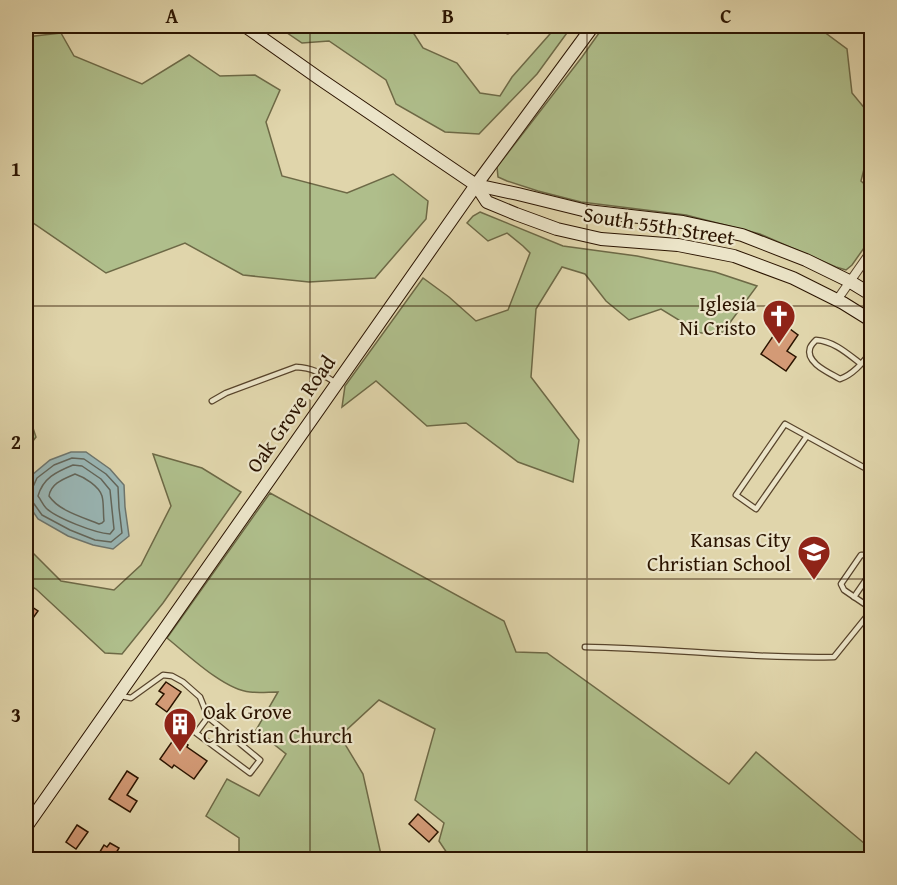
<svg xmlns="http://www.w3.org/2000/svg" width="897" height="885" font-family="'Gentium Book Plus',serif">
  <rect width="100%" height="100%" fill="#e0d5ab"/>
  <filter id="stains"><feTurbulence type="fractalNoise" baseFrequency=".00333" numOctaves="4"/><feColorMatrix values="0 0 0 0 .2 0 0 0 0 .09 0 0 0 0 .02 0 0 0 .5 -.17"/></filter>
  <radialGradient id="worn" r=".72"><stop offset=".6" stop-color="#630" stop-opacity="0"/><stop offset="1" stop-color="#630" stop-opacity=".3"/></radialGradient>
  <g fill="#afbe8b" stroke="#6d6946" stroke-width="1.5">
    <path d="M277 26H409L423 48 457 63 480 93 500 96 512 77 557 26H572L537 74 479 134 445 132 396 104 386 80 329 41 302 43Z"/>
    <path d="M604 26H816L847 49 852 93 871 116V141L861 181 871 190V238L852 265 846 270 836 267 760 234 686 215 581 202 538 191 507 181 498 177 497 167 582 57Z"/>
    <path d="M61 33 74 56 142 84 189 55 220 76 255 75 280 90 266 122 282 176 347 193 393 174 428 201 426 219 375 278 309 282 243 275 185 243 106 273 26 218V37Z"/>
    <path d="M480 212 563 246 637 256 715 272 757 286 723 332 700 333 661 309 629 320 606 301 585 274 562 267 536 309 531 377 579 440 573 482 518 462 466 423 427 426 376 381 342 407 345 386 423 278 449 297 476 321 508 310 530 253 523 246 507 233 488 241 467 223 473 216Z"/>
    <path d="M26 407 36 437 26 450Z"/>
    <path d="M153 454 202 468 241 492 163 603 122 654 105 653 36 589 26 583V546L61 581 114 590 141 565 171 506Z"/>
    <path d="M270 493 504 621 516 652 547 653 729 784 756 752 865 844 871 836V859H451L439 841 444 823 415 800 435 729 379 700 340 736 363 774 382 859H239V838L206 816 227 779 259 796 286 754 256 730 278 692C269 692 259 693 250 692 224 690 187 654 167 638Z"/>
  </g>
  <path fill="#99b6b5" stroke="#6d756d" stroke-width="1.5" d="M71 452H86L110 469 124 485 125 507 129 536 113 549 93 545 68 536 38 519 26 501V491L32 475 50 460Z"/>
  <g fill="none" stroke-linecap="round" stroke-linejoin="round">
    <g stroke="#62655a" stroke-width="1.5">
      <path d="M73 465 82 466 101 479 110 490 114 529 110 534C95 533 56 518 46 508 43 505 41 500 38 496 43 478 56 472 73 465Z"/>
      <path d="M75 474C84 477 99 486 102 496 104 503 103 513 104 521L102 523 99 524C82 517 59 511 49 496 51 483 64 479 75 474Z"/>
      <path d="M26 490 32 489 37 478 54 465 72 458 84 459 106 474 118 487 119 508 122 533 111 542 95 540 70 530 42 515 32 501 26 499"/>
    </g>
  </g>
  <g fill="#d39a76" stroke="#2b1400" stroke-width="1.5">
    <path d="M782 323 798 335 787 351 796 357 786 371 761 354Z"/>
    <path d="M26 603 38 611 26 628Z"/>
    <path d="M166 682 181 692 167 712 156 704 164 694 159 691Z"/>
    <path d="M176 736 188 745 187 747 207 761 194 779 174 765 172 768 160 759Z"/>
    <path d="M127 771 138 778 127 795 137 801 130 812 109 799Z"/>
    <path d="M418 814 438 832 429 842 409 824Z"/>
    <path d="M77 825 88 832 76 849 66 842Z"/>
    <path d="M110 843 119 848 112 860H95L104 845 107 847Z"/>
  </g>
  <g fill="none" stroke-linecap="round" stroke-linejoin="round">
    <g stroke="#58442b" stroke-width="7">
      <g id="lane">
        <path d="M502 26 508 31 515 26"/>
        <path d="M861 364C848 354 834 341 816 340 814 342 811 345 810 348 805 363 830 373 840 379 854 374 863 362 872 351"/>
        <path d="M212 401 226 393 296 367C314 368 322 374 336 383"/>
        <path d="M807 436 756 509 736 495 785 424 865 468 872 473"/>
        <path d="M872 555H861L841 584 844 590 872 609"/>
        <path d="M854 597 872 571"/>
        <path d="M585 647C668 648 751 659 834 657L872 610"/>
        <path d="M121 696 131 698 163 675 172 676 183 682 200 697 208 717 260 760 250 773 196 733 208 717"/>
      </g>
    </g>
    <g stroke="#58442b" stroke-width="10">
      <path id="street" d="M837 300 872 250"/>
    </g>
    <g stroke="#2b1400" stroke-width="14">
      <g id="secondary">
        <path d="M245 26 320 79 476 185 487 202 516 214 557 229 601 239 678 245 734 256 793 278 843 303 872 321"/>
        <path d="M476 185 518 194 587 211 683 222 742 235 806 260 849 281 872 295"/>
        <path d="M26 827 476 185 593 26"/>
      </g>
    </g>
    <use href="#lane" stroke="#ebe4c8" stroke-width="4.5"/>
    <use href="#street" stroke="#ebe4c8" stroke-width="8"/>
    <use href="#secondary" stroke="#ebe4c8" stroke-width="12"/>
  </g>
  <path fill="none" stroke="#2b1400" stroke-width="1.5" stroke-opacity="0.55" d="M310 26V860M587 26V860M26 306H872M26 579H872"/>
  <defs>
    <g id="church-pin" transform="scale(1.725)"><path d="M0 17L-7.5 6A9.5 9.5 0 1 1 7.5 6Z" fill="#8f2418" stroke="#ebe4c8"/><path d="M-1.2-6h2.4v3.5h3.3v2.4h-3.3V6h-2.4V-.1h-3.3v-2.4h3.3Z" fill="#fff"/></g>
    <g id="school-pin" transform="scale(1.725)"><path d="M0 17L-7.5 6A9.5 9.5 0 1 1 7.5 6Z" fill="#8f2418" stroke="#ebe4c8"/><path d="M0-5L7-2L0 1L-7-2ZM-4 1L0 2.5L4 1V4Q0 6-4 4Z" fill="#fff"/></g>
    <g id="building-pin" transform="scale(1.725)"><path d="M0 17L-7.5 6A9.5 9.5 0 1 1 7.5 6Z" fill="#8f2418" stroke="#ebe4c8"/><path d="M-4-6H4V6H1V3H-1V6H-4ZM-2.5-4.3h1.7v1.8h-1.7ZM.8-4.3h1.7v1.8H.8ZM-2.5-1h1.7V.8h-1.7ZM.8-1h1.7V.8H.8Z" fill="#fff"/></g>
  </defs>
  <g fill-rule="evenodd">
    <use href="#church-pin" x="779" y="316"/>
    <use href="#school-pin" x="814" y="552"/>
    <use href="#building-pin" x="180" y="724"/>
  </g>
  <g text-anchor="middle" stroke-width="4.5" stroke-linejoin="round" paint-order="stroke">
    <g font-size="21" fill="#2b1400" stroke="#ebe4c8">
      <text transform="translate(659 226) rotate(9)" y="7">South 55th Street</text>
      <text transform="translate(291 414) rotate(-55)" y="7">Oak Grove Road</text>
    </g>
    <g font-size="21" fill="#2b1400" stroke="#ebe4c8" text-anchor="end">
      <text x="756" y="311">Iglesia<tspan x="756" dy="24">Ni Cristo</tspan></text>
      <text x="791" y="547">Kansas City<tspan x="791" dy="24">Christian School</tspan></text>
      <text x="203" y="719" text-anchor="start">Oak Grove<tspan x="203" dy="24">Christian Church</tspan></text>
    </g>
  </g>
  <rect width="897" height="885" fill="none" stroke="#e0d5ab" stroke-width="66"/>
  <rect x="33" y="33" width="831" height="819" fill="none" stroke="#2b1400" stroke-width="2"/>
  <g font-size="20" text-anchor="middle" font-weight="bold" fill="#2b1400">
    <text x="172" y="23">A</text>
    <text x="448" y="23">B</text>
    <text x="726" y="23">C</text>
    <text x="16" y="176">1</text>
    <text x="16" y="449">2</text>
    <text x="16" y="722">3</text>
  </g>
  <rect width="100%" height="100%" filter="url(#stains)"/>
  <rect width="100%" height="100%" fill="url(#worn)"/>
</svg>
